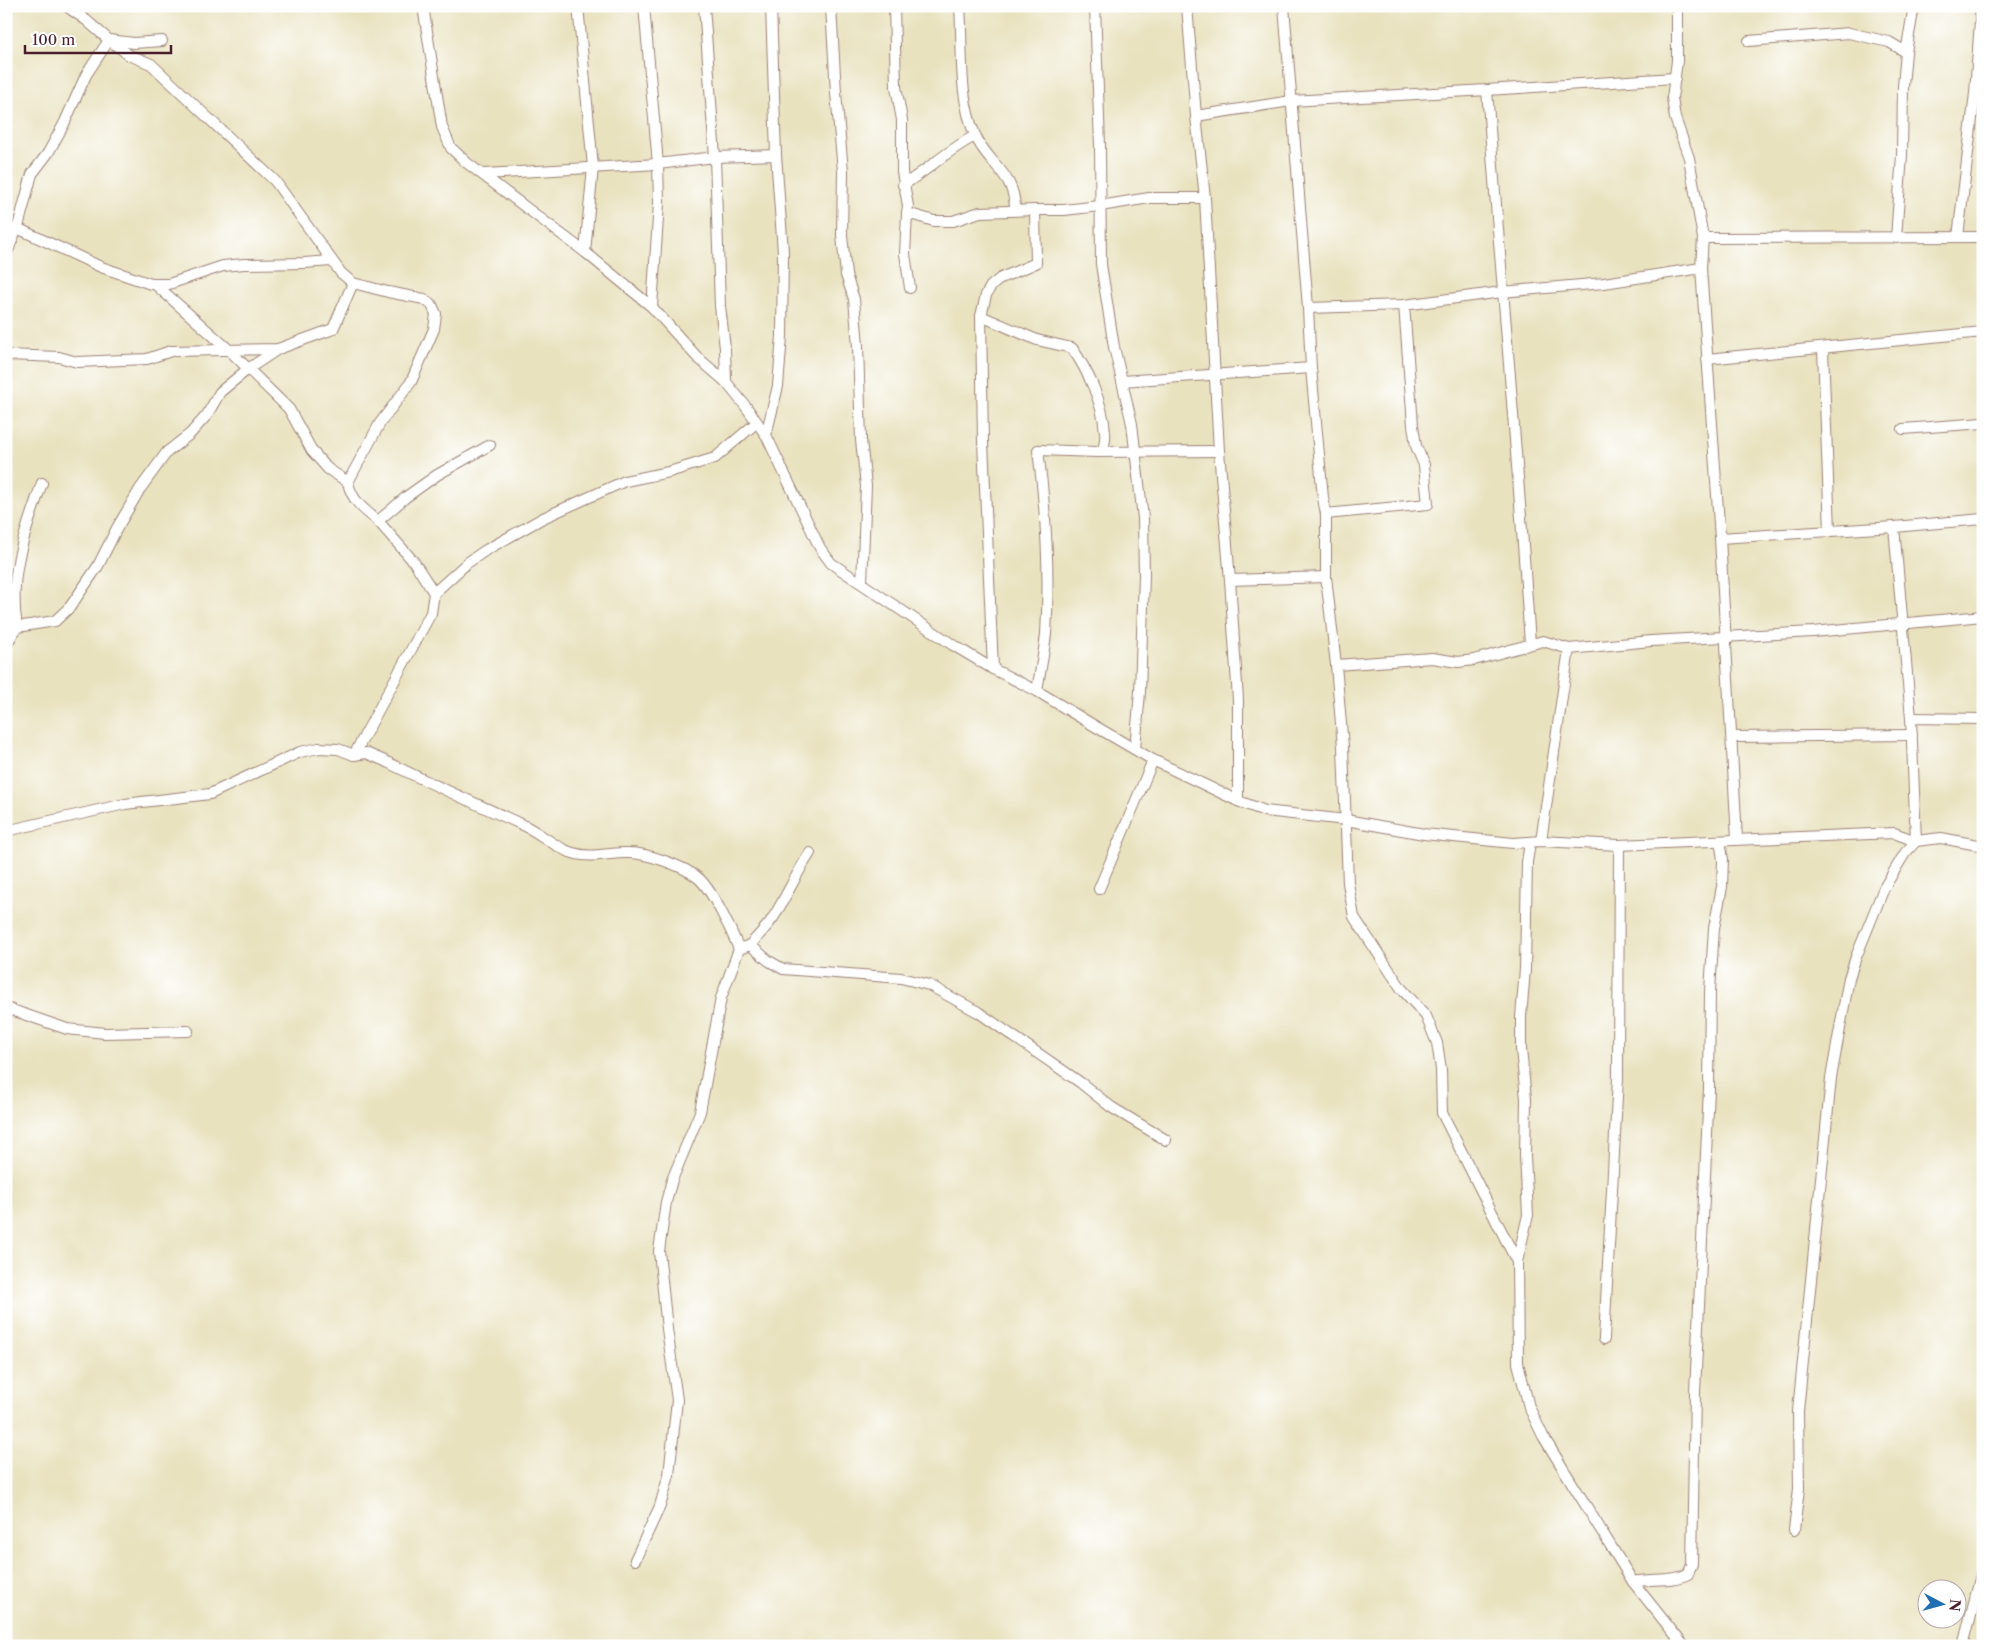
<svg xmlns="http://www.w3.org/2000/svg" width="1989" height="1652" font-family="'Libre Caslon Text',serif">
  <rect width="100%" height="100%" fill="#fff"/>
  <filter id="ink" filterUnits="userSpaceOnUse"><feTurbulence type="fractalNoise" baseFrequency=".02" numOctaves="2"/><feDisplacementMap in="SourceGraphic" scale="10" xChannelSelector="R" yChannelSelector="G"/><feConvolveMatrix kernelMatrix="1 2 1 2 8 2 1 2 1" color-interpolation-filters="sRGB"/></filter>
  <filter id="wash" filterUnits="userSpaceOnUse"><feTurbulence type="fractalNoise" baseFrequency=".0096" numOctaves="4" result="noise"/><feDisplacementMap in="SourceGraphic" scale="20" xChannelSelector="R" yChannelSelector="G"/><feGaussianBlur stdDeviation="1.12" result="paint"/><feColorMatrix in="noise" values="0 0 0 0 0 0 0 0 0 0 0 0 0 0 0 0 0 1.4 0 .05"/><feComposite in="paint" operator="in"/></filter>
  <g filter="url(#wash)">
    <rect width="100%" height="100%" fill="#e9e2bf"/>
  </g>
  <g filter="url(#ink)">
    <g fill="none" stroke-linecap="round" stroke-linejoin="round">
      <g stroke="#9a8075" stroke-width="12">
        <g id="minor">
          <path d="M66 6 86 20 109 40 134 43 162 41"/>
          <path d="M423 6 442 127 451 148 467 163 585 252 652 307 697 357 726 382 747 408 766 435 820 548 831 563 953 645 993 669 1037 691 1093 725 1153 760 1238 801 1265 811 1346 820 1424 834 1513 843 1541 841 1619 845 1894 833 1916 841 1941 838 1983 846"/>
          <path d="M578 6 593 167 585 252"/>
          <path d="M644 6 658 164 659 203 652 307"/>
          <path d="M704 6 715 157 720 306 725 348 726 382"/>
          <path d="M831 6 836 93 843 171 842 235 846 275 854 299 858 346 861 440 866 486 862 583"/>
          <path d="M894 6 896 87 902 120V172L908 206 907 213 934 221H953L980 212 1035 210 1036 263 1001 278 991 286 986 295 981 316 983 442 993 669"/>
          <path d="M960 6C963 48 958 96 975 135 988 165 1015 172 1015 210"/>
          <path d="M1095 6 1100 146 1101 264 1114 347 1132 424 1143 518 1144 576 1140 692 1135 749"/>
          <path d="M1187 6 1196 116 1205 198 1219 451 1230 580 1238 700V801"/>
          <path d="M1284 6 1308 308 1311 368 1323 498 1326 514V577L1336 665 1343 747 1348 883 1354 917 1401 988 1426 1016 1437 1043 1441 1069 1442 1113 1517 1262 1518 1363 1529 1407 1543 1436 1633 1582 1684 1646"/>
          <path d="M1677 6V61L1672 98 1675 118 1689 158 1703 238"/>
          <path d="M1749 41 1849 33 1889 42 1906 52"/>
          <path d="M1487 90 1675 78"/>
          <path d="M1196 116 1291 101 1487 90C1501 275 1518 459 1530 644"/>
          <path d="M484 174 658 164 715 157 776 155"/>
          <path d="M903 185C928 170 949 149 975 136"/>
          <path d="M1035 210H1064L1100 206 1149 198H1205"/>
          <path d="M907 213 905 254 910 288"/>
          <path d="M17 228 101 267 151 284H169L223 266 244 264 304 263 331 261"/>
          <path d="M1958 237 1975 93 1981 6"/>
          <path d="M1896 238 1902 155 1903 86 1906 52 1914 6"/>
          <path d="M6 255 19 223 32 174 48 153 64 124 86 75 109 40 129 55 151 64 275 181 341 273 353 283 388 292 424 299 432 305 436 314 434 329 411 382 380 423 348 482C351 500 364 510 378 521L406 497 437 475 490 445"/>
          <path d="M156 285 228 349 289 409 312 451 328 469 348 482"/>
          <path d="M1308 308 1404 305 1502 292 1604 283 1701 268"/>
          <path d="M981 316 1037 340 1072 348C1088 371 1103 403 1105 432 1106 438 1104 445 1103 451"/>
          <path d="M1823 349 1830 531"/>
          <path d="M6 355 59 357 77 362 147 359 171 351 278 349 333 329 353 283"/>
          <path d="M1707 359 1983 332"/>
          <path d="M1122 381 1311 368"/>
          <path d="M1903 429 1983 423"/>
          <path d="M766 435 778 386 782 336 783 252 776 155 771 6"/>
          <path d="M1326 514 1428 504 1424 465 1416 446 1413 425 1404 305"/>
          <path d="M1720 538 1894 527"/>
          <path d="M1230 580 1326 577"/>
          <path d="M434 593 467 563 486 550 543 518 625 481 669 472 715 458 756 423"/>
          <path d="M17 627C8 574 25 532 42 483"/>
          <path d="M6 645 17 627 55 621 70 607 98 566 117 528 140 489 167 452 190 434 207 415 220 392 248 369 278 349"/>
          <path d="M1336 665 1432 658 1458 662 1474 660 1543 641 1569 649 1651 641 1813 632 1983 616"/>
          <path d="M1037 691C1040 672 1044 653 1046 634 1050 572 1046 511 1038 450L1097 452 1219 451"/>
          <path d="M1911 718 1894 527 1983 519"/>
          <path d="M1733 737 1912 735"/>
          <path d="M354 755 431 613 434 593 414 562 378 521"/>
          <path d="M6 831 125 804 210 794 300 752 319 748 338 749 354 755 366 753 385 761C430 784 477 804 523 825 539 832 557 849 573 853 591 859 611 852 629 853 647 853 683 866 697 877 711 887 732 932 739 949L721 998 700 1112 672 1180 666 1202 659 1251 667 1329 677 1400 669 1475 660 1506 635 1560"/>
          <path d="M1737 839 1720 538 1701 268 1703 238 1983 237"/>
          <path d="M1541 841 1569 649"/>
          <path d="M1099 889 1153 760"/>
          <path d="M750 945C758 936 766 928 773 918 786 897 796 874 810 853"/>
          <path d="M739 949 750 945 769 961 783 969 901 978 929 985 978 1012 1081 1083 1111 1107 1166 1140"/>
          <path d="M6 1008 67 1029 105 1033 188 1031"/>
          <path d="M1517 1262 1528 1215 1525 1156 1526 1099 1521 1049V1017L1525 969 1527 862 1530 843"/>
          <path d="M1604 1339 1618 1078 1619 845"/>
          <path d="M1794 1530 1799 1489 1798 1411 1831 1078 1849 978 1856 957 1884 888 1905 853 1916 841 1911 718 1983 719"/>
          <path d="M1633 1582C1651 1578 1672 1582 1688 1574L1692 1565 1695 1392 1709 1089 1710 991 1714 928 1722 887 1723 859 1720 841"/>
          <path d="M1963 1646 1983 1567"/>
        </g>
      </g>
      <use href="#minor" stroke="#fff" stroke-width="10"/>
    </g>
  </g>
  <rect width="1989" height="1652" fill="none" stroke="#fff" stroke-width="25"/>
  <g transform="translate(1942 1604) rotate(96)"><circle r="24" fill="#ffffff" stroke="#b7a5aa"/>
  <path d="M0-4L9 19L0 12L-9 19Z" fill="#1f6fb2"/>
  <text y="-8" font-size="14" font-weight="bold" text-anchor="middle" fill="#4a1f2b">N</text>
  </g>
  <path d="M25 45v8h146v-8" fill="none" stroke="#4a1f2b" stroke-width="2.5"/>
  <text x="32" y="45" font-size="15" fill="#4a1f2b" stroke="#ffffff" stroke-width="4" paint-order="stroke">100 m</text>
</svg>
